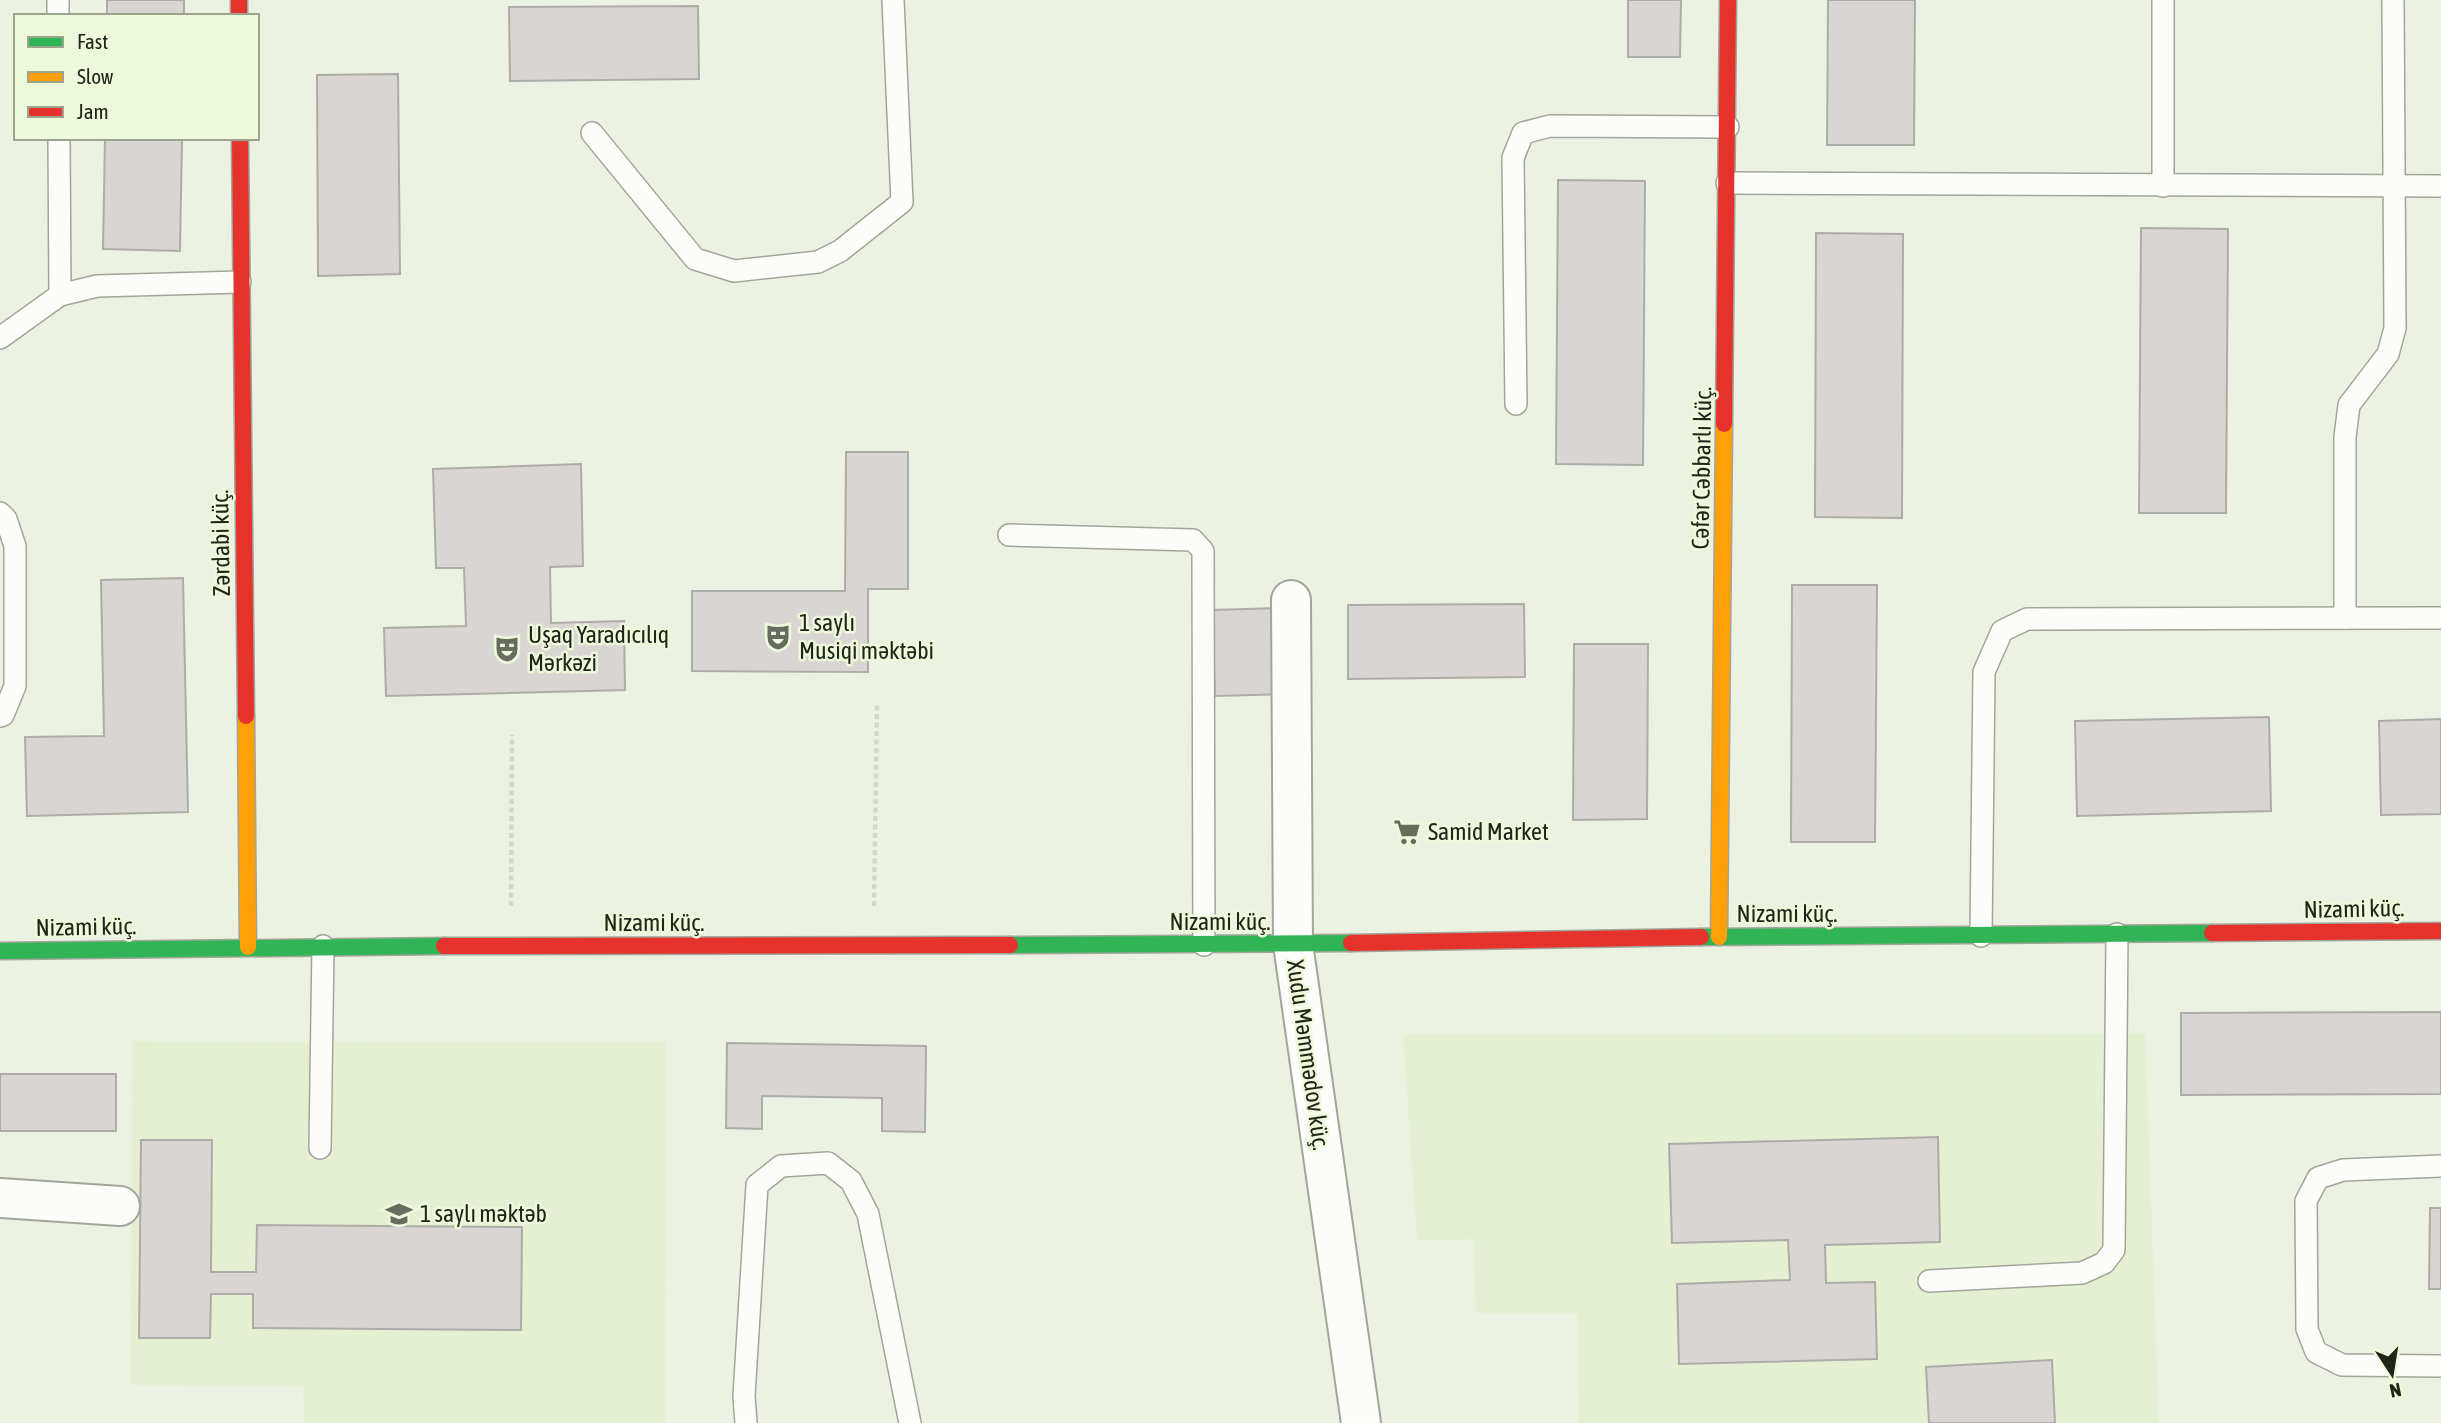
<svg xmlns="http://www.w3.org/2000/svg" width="2441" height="1423" font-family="'Asap Condensed',sans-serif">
  <rect width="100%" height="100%" fill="#ecf2e1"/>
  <g fill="#e5f0d3">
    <path d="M2145 1033 2159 1423H1579L1577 1313H1476L1473 1239 1417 1241 1403 1034Z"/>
    <path d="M132 1041 666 1042 665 1423H304L303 1386 131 1385Z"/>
  </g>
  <g fill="#d9d5d2" stroke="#aeaca8" stroke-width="2">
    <rect x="107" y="0" width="77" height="16"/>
    <path d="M1628 0H1681L1680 57H1628Z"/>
    <path d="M1828 0H1915L1914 145H1827Z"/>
    <path d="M698 6 699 79 510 81 509 7Z"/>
    <path d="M398 74 400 274 318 276 317 75Z"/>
    <path d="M105 138H182L180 251 103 249Z"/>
    <path d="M1558 180 1645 181 1643 465 1556 464Z"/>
    <path d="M2141 228 2228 229 2226 513H2139Z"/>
    <path d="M1816 233 1903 234 1902 518 1815 517Z"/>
    <path d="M846 452H908V589H868V672L692 671V591H845Z"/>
    <path d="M581 464 583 566 550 567 551 623 624 621 625 690 386 696 384 628 466 626 464 568H436L433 469Z"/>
    <path d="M183 578 188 812 27 816 25 737 104 736 101 580Z"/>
    <path d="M1792 585H1877L1875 842H1791Z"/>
    <path d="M1524 604 1525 677 1348 679V605Z"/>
    <path d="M1284 608 1286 694 1215 696 1212 610Z"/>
    <path d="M1574 644H1648L1647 819 1573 820Z"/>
    <path d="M2269 717 2271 811 2077 816 2075 721Z"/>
    <path d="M2441 719V814L2381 815 2379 721Z"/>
    <path d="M2441 1012V1094L2181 1095V1013Z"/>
    <path d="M727 1043 926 1046 925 1132 882 1131V1098L762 1096V1129L726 1128Z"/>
    <rect x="0" y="1074" width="116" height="57"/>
    <path d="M1938 1137 1940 1242 1825 1245 1826 1283 1875 1282 1877 1359 1679 1364 1677 1284 1790 1280 1788 1240 1672 1243 1669 1144Z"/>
    <path d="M141 1140H212L211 1272H256L257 1225 522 1227 521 1330 253 1328V1294H211L210 1338H139Z"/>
    <path d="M2430 1208H2441V1289H2429Z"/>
    <path d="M2052 1360 2055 1423H1929L1926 1367Z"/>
  </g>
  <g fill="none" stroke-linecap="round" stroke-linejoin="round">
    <g stroke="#a2a69a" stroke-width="24">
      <g id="lane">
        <path d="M58 0V16"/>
        <path d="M592 133 695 259 734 271 818 262 840 251 902 202 893 0"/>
        <path d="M59 138 60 295"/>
        <path d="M1727 183 2441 186"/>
        <path d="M2163 186V0"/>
        <path d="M0 338 60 295 97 286 240 282"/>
        <path d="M1516 404 1513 158 1523 133 1550 126 1728 127"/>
        <path d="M0 513 6 519 15 546V686L3 715 0 716"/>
        <path d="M1009 535 1193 540 1203 551 1204 945"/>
        <path d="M2345 618V437L2349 405 2388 354 2395 328 2393 0"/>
        <path d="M1981 936 1984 672 2002 631 2027 619 2441 618"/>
        <path d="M320 1148 323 946"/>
        <path d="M2441 1166 2343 1170 2318 1178 2306 1201 2307 1329 2316 1352 2342 1365 2441 1366"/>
        <path d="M1929 1281 2082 1273 2104 1263 2114 1250 2117 934"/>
        <path d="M746 1423 744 1396 757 1185 781 1166 828 1163 851 1181 868 1214 910 1423"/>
      </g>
    </g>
    <g stroke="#a2a69a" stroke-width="42">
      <g id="street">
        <path d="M1291 600 1293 944 1361 1423"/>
        <path d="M0 1198 120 1206"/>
      </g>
    </g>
    <g stroke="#a2a69a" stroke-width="19">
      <g id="fast">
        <path d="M1701 937 2212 933"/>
        <path d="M1010 945 1351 943"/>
        <path d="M0 951 444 946"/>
      </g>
    </g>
    <g stroke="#a2a69a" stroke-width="19">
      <g id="slow">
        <path d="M246 716 248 947"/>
        <path d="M1719 937 1724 424"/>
      </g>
    </g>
    <g stroke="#a2a69a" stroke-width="19">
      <g id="jam">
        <path d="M239 0V16"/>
        <path d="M240 138 246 716"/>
        <path d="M1724 424 1728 0"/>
        <path d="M2212 933 2441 931"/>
        <path d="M1351 943 1701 937"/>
        <path d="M444 946 1010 945"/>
      </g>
    </g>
    <g stroke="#d4d6d1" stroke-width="4.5" stroke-dasharray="5 3.5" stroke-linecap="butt">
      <path d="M511 906 512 735"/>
      <path d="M874 906 877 705"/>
    </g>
    <use href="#lane" stroke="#fcfdfa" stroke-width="21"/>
    <use href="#street" stroke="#fcfdfa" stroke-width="38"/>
    <use href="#fast" stroke="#30b455" stroke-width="16"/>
    <use href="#slow" stroke="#ff9f0a" stroke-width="16"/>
    <use href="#jam" stroke="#e5322d" stroke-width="16"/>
  </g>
  <defs>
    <g id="theatre-bare" transform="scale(2.1)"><path d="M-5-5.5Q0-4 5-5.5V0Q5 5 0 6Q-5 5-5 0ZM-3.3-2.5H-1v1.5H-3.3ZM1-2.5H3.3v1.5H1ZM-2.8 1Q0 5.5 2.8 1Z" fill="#676c5f" stroke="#edf9da" stroke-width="2.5" paint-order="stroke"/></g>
    <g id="supermarket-bare" transform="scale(2.1)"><path d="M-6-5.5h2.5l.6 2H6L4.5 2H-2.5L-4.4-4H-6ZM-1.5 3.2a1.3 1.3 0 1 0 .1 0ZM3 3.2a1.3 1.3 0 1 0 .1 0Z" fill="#676c5f" stroke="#edf9da" stroke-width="2.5" paint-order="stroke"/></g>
    <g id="school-bare" transform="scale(2.1)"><path d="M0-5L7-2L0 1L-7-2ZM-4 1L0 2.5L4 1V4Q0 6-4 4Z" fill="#676c5f" stroke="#edf9da" stroke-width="2.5" paint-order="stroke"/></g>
  </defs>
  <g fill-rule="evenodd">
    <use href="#theatre-bare" x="778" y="637"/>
    <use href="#theatre-bare" x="507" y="649"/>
    <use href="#supermarket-bare" x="1407" y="832"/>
    <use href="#school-bare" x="399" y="1214"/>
  </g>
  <g text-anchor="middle" stroke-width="5" stroke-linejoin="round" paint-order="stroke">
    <g font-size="24" fill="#202419" stroke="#edf9da">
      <text transform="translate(1702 468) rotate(-89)" y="8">Cəfər Cəbbarlı küç.</text>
      <text transform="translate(221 543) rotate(-91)" y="8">Zərdabi küç.</text>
      <text transform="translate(2354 909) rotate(-1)" y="8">Nizami küç.</text>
      <text x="1787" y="922">Nizami küç.</text>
      <text x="1220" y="930">Nizami küç.</text>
      <text x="654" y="931">Nizami küç.</text>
      <text transform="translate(86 927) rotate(-1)" y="8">Nizami küç.</text>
      <text transform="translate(1308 1055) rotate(82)" y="8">Xudu Məmmədov küç.</text>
    </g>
    <g font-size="24" fill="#202419" stroke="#edf9da" text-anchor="start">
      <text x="799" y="631">1 saylı<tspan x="799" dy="28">Musiqi məktəbi</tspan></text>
      <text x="528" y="643">Uşaq Yaradıcılıq<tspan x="528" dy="28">Mərkəzi</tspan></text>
      <text x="1428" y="840">Samid Market</text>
      <text x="420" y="1222">1 saylı məktəb</text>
    </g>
  </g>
  <rect x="14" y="14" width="245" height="126" fill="#edf9da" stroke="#9ba48d" stroke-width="2"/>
  <rect x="28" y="37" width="35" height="10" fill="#30b455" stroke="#9ba48d" stroke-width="2"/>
  <text x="77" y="49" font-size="21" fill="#202419">Fast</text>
  <rect x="28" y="72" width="35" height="10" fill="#ff9f0a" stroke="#9ba48d" stroke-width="2"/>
  <text x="77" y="84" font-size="21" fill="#202419">Slow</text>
  <rect x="28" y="107" width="35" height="10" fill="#e5322d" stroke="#9ba48d" stroke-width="2"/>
  <text x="77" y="119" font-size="21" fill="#202419">Jam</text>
  <g transform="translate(2392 1374) rotate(168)" stroke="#edf9da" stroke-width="5" paint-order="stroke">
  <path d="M0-5L12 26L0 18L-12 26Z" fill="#202419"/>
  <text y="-10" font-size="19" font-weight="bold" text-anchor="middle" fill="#202419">N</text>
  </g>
</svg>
